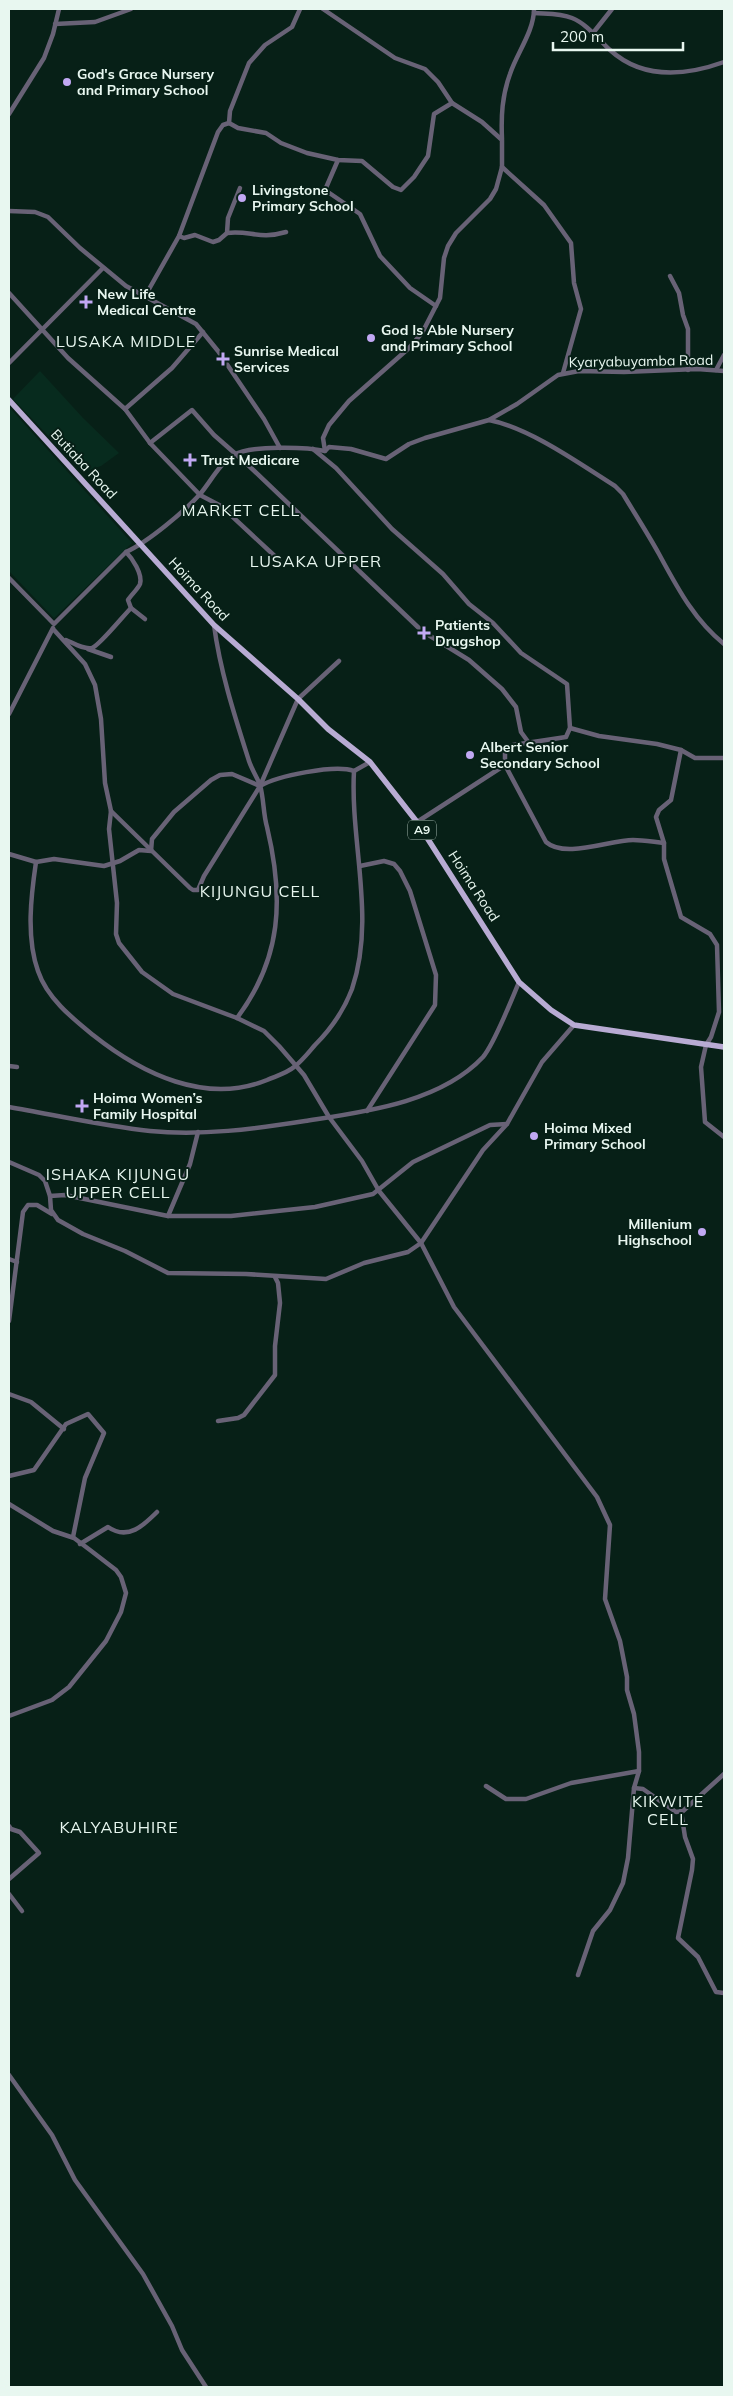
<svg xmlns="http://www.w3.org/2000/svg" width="733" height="2396" font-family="Mulish,sans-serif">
  <rect width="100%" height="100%" fill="#072017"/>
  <g fill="#072b1e">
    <path d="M40 371 83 418 119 453 101 466 83 472 13 399Z"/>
    <path d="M9 407 132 543 54 618 9 571Z"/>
  </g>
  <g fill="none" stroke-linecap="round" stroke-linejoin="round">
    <g stroke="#686276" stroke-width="4.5">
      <path d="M323 9 395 58 425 69 438 82 452 103 482 122 502 140V167L496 189 490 199 456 233 448 246 444 258 440 298 422 333 409 348 349 401 329 425 323 438 325 451"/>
      <path d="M534 13C546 14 560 13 572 18 587 24 598 39 610 50 643 80 685 76 724 62"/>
      <path d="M55 24 95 22 131 9"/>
      <path d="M593 33 612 9"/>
      <path d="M9 114 44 58 53 34 59 9"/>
      <path d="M229 123 238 128 266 133 281 143 307 153 338 160 362 161 393 187 401 190 414 177 428 156 434 114 452 103"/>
      <path d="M502 139C501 116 502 96 510 74 517 53 534 31 534 9"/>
      <path d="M338 160 325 190 360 214 380 256 410 288 436 306"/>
      <path d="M502 167 544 205 571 243 574 283 581 309 563 373"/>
      <path d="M9 211 35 212 48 217 80 248 126 286 196 324 218 351 264 419 280 448"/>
      <path d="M227 233C250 230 259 240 286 232"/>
      <path d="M179 236 184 238 195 235 213 242 219 240 227 233 228 218 240 188"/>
      <path d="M670 276 679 293 683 315 688 329V370"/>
      <path d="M9 293 68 358 125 409 150 443 200 495 221 506 279 560"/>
      <path d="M144 298 179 236 218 132 223 125 229 123 230 111 249 63 265 45 292 27 300 9"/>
      <path d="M9 363 103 268"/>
      <path d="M716 370 724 355"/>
      <path d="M125 409 172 368 203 332"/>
      <path d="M489 420C530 428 580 464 615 486L623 494C635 514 648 534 659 554 677 587 694 620 724 644"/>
      <path d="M150 443 192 410 214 435 247 464 422 631 469 660 502 689 516 707 521 732 529 743"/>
      <path d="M313 449 336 468 392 529 443 574 469 604 493 623 521 653 567 684 570 728 566 737 513 745 505 750V765L546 842C565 859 610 840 633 840 643 840 654 842 664 843"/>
      <path d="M126 552C132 558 143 574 140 584 138 589 131 595 128 600L131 608 145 619"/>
      <path d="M9 578 54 624 126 552C148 542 185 511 201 493 211 481 220 463 234 455 250 445 307 447 325 451L329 447 351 449 386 459 409 444 425 438 489 420 517 404 558 375 579 371 624 372 697 369 724 371"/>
      <path d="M214 625C220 671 235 717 249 761 252 770 257 777 260 785 264 799 263 813 267 827 284 898 282 958 237 1018"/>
      <path d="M54 630 85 664 95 685 101 719 105 783 111 811 109 829 117 903 116 934 119 943 142 972 173 994 237 1018 264 1031 279 1046 304 1075 329 1117 362 1161 379 1191 421 1243 454 1307 597 1497 610 1525 605 1599 620 1641 627 1677V1690L634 1714 639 1752V1771L634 1788 628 1858 623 1883 610 1910 593 1931 578 1975"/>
      <path d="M66 640C73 643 84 650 92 648 99 646 124 615 131 608"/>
      <path d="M88 649 111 657"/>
      <path d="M9 714 53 628"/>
      <path d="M570 728 599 736 657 744 681 750 695 758H724"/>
      <path d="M681 750 671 800 659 810 656 817 664 843V859L681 917 710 934 717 945 719 1012 711 1037 706 1045 701 1067 705 1122 724 1137"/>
      <path d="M111 811 190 888 193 890H198L204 876 260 786 298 699 339 661"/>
      <path d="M417 822 505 765"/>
      <path d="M9 854 36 862 54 859 104 866 120 861 139 850 151 851 152 839 174 812 211 780 220 775 232 774 260 786C277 776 335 764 354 771L370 762"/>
      <path d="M36 862C31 896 26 937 38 971 47 998 72 1018 93 1035 142 1074 206 1105 267 1080 276 1076 287 1073 294 1067 302 1061 308 1053 315 1045 331 1029 344 1010 352 989 376 918 350 843 354 771"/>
      <path d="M360 866 384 861 394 864 400 871 410 891 436 975 435 1005 367 1111"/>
      <path d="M9 1066 17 1067"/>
      <path d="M9 1107C55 1115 103 1126 150 1131 202 1136 254 1129 305 1121 363 1112 440 1103 483 1057 494 1044 512 999 519 982"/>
      <path d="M9 1162 39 1175 45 1181 50 1196 51 1210 58 1220 83 1234 125 1251 168 1273 246 1274 326 1279 364 1263 408 1252 421 1243 483 1150 507 1124 542 1062 574 1025"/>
      <path d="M50 1196 65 1195 168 1216H231L315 1207 373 1194 413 1162 490 1125 507 1124"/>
      <path d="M168 1216 190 1164 198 1132"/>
      <path d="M9 1259 17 1262"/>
      <path d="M9 1321 23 1212 28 1205H37L52 1214"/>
      <path d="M9 1394 31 1402 64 1429"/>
      <path d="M218 1421 238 1418 244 1415 275 1375V1346L280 1303 278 1283 275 1277"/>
      <path d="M9 1476 34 1470 66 1424 88 1414 104 1433 85 1478 73 1537"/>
      <path d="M9 1504 53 1531 74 1538 90 1550 116 1570 121 1577 126 1593 121 1612 106 1641 69 1687 52 1700 9 1716"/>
      <path d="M80 1544 108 1527C128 1541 144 1525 157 1512"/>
      <path d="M486 1786 506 1799H526L571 1783 639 1771"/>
      <path d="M634 1788 643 1789 676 1812 683 1811 724 1774"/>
      <path d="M681 1811 685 1837 693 1859 692 1870 678 1938 698 1957 716 1992 724 1993"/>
      <path d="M9 1826 11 1829 20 1832 39 1853 9 1879"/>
      <path d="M9 1894 22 1911"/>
      <path d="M9 2075 52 2135 75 2180 143 2274 172 2326 182 2350 206 2387"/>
    </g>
    <path stroke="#b8abd3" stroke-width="5.5" d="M9 400 214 625 298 699 328 729 370 762 417 822 519 982 551 1010 574 1025 724 1047"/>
  </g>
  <g fill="#c1a8f3" stroke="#072017" stroke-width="2">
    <circle cx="67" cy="82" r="5"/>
    <circle cx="242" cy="198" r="5"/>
    <path d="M83.5 294.5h5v5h5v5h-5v5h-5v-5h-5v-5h5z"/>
    <circle cx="371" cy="338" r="5"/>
    <path d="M220.5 351.5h5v5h5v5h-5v5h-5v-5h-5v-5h5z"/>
    <path d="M187.5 452.5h5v5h5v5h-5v5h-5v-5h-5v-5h5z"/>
    <path d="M421.5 625.5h5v5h5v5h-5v5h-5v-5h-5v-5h5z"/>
    <circle cx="470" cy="755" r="5"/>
    <path d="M79.5 1098.5h5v5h5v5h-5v5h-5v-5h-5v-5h5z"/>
    <circle cx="534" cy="1136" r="5"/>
    <circle cx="702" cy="1232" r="5"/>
  </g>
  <g text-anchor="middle" stroke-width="4" stroke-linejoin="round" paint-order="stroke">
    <rect fill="#072017" stroke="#a4b6af" stroke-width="1" x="408" y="820.5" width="28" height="19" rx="4"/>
    <g font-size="12" font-weight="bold" fill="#e8f7f0">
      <text x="422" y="834">A9</text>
    </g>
    <g font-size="14" font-weight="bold" fill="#e8f7f0" stroke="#072017" text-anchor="start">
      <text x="77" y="79">God's Grace Nursery<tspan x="77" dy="16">and Primary School</tspan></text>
      <text x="252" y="195">Livingstone<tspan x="252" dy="16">Primary School</tspan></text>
      <text x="97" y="299">New Life<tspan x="97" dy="16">Medical Centre</tspan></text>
      <text x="381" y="335">God Is Able Nursery<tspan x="381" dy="16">and Primary School</tspan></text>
      <text x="234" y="356">Sunrise Medical<tspan x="234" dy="16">Services</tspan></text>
      <text x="201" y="465">Trust Medicare</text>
      <text x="435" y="630">Patients<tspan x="435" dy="16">Drugshop</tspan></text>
      <text x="480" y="752">Albert Senior<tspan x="480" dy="16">Secondary School</tspan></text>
      <text x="93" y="1103">Hoima Women’s<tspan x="93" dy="16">Family Hospital</tspan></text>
      <text x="544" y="1133">Hoima Mixed<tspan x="544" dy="16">Primary School</tspan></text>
      <text x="692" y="1229" text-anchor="end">Millenium<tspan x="692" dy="16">Highschool</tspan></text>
    </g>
    <g font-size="14" fill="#e8f7f0" stroke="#072017">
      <text transform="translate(641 361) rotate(-1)" y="5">Kyaryabuyamba Road</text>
      <text transform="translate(84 464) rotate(47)" y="5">Butiaba Road</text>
      <text transform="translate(199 589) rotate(47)" y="5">Hoima Road</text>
      <text transform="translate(474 886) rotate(57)" y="5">Hoima Road</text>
    </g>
    <g font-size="16" letter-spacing="1" fill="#e8f7f0" stroke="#072017">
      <text x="126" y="347">LUSAKA MIDDLE</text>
      <text x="241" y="516">MARKET CELL</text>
      <text x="316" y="567">LUSAKA UPPER</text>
      <text x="260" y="897">KIJUNGU CELL</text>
      <text x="118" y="1180">ISHAKA KIJUNGU<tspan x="118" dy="18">UPPER CELL</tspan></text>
      <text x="668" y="1807">KIKWITE<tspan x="668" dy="18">CELL</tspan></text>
      <text x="119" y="1833">KALYABUHIRE</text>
    </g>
  </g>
  <rect width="733" height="2396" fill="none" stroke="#e8f7f0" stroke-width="20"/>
  <path d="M553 42v8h130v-8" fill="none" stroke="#e8f7f0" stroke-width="2.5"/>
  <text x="560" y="42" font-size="15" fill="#e8f7f0" stroke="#072017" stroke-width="4" paint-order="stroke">200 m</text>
</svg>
